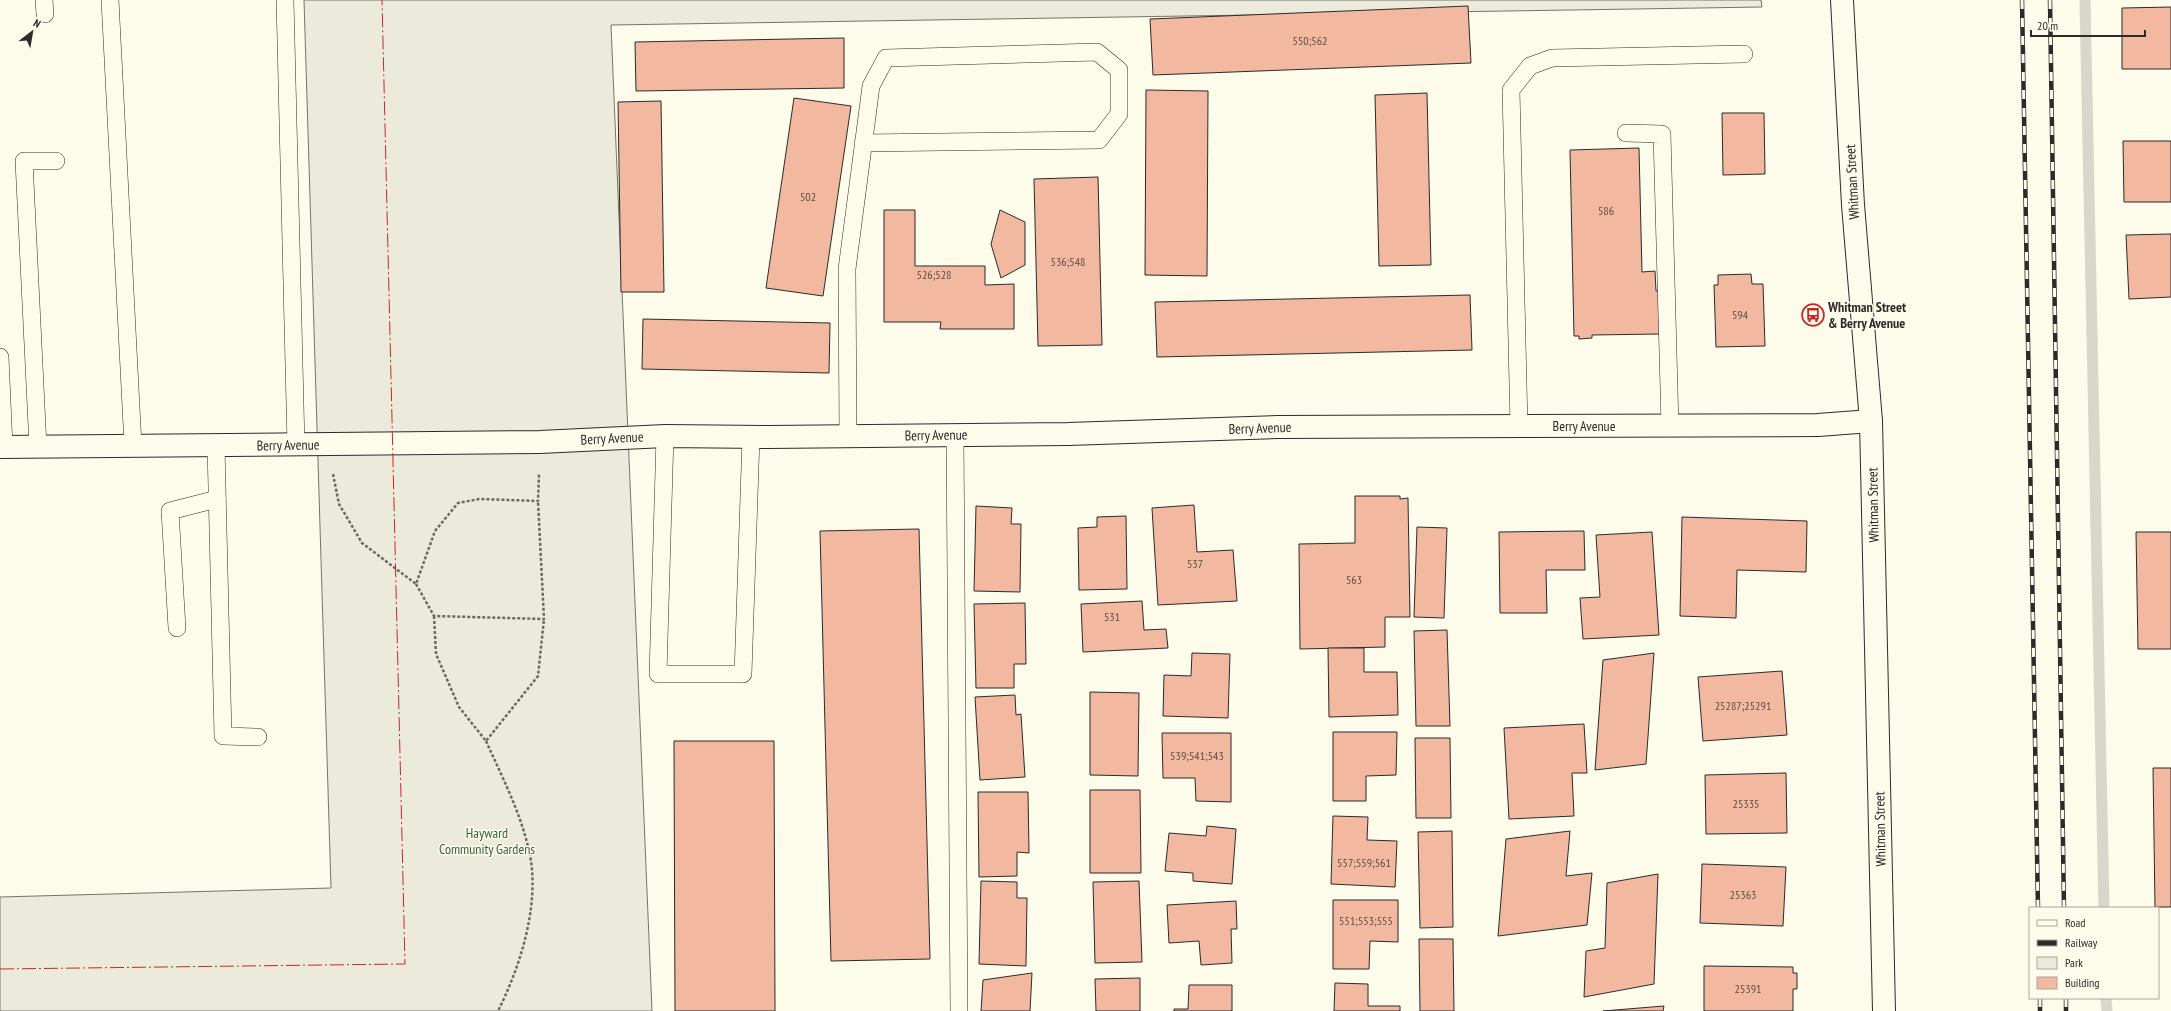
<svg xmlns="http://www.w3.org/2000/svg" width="2171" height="1011" font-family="'PT Sans Narrow',sans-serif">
  <rect width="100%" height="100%" fill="#fdfbea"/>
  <path fill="#ecebdb" stroke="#74746e" d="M304 0H1761L1762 7 611 25 652 1011H0V897L331 888Z"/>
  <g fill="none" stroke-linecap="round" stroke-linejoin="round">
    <g stroke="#d8d7c9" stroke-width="11">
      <path d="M2085 0 2104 908"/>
      <path d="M2106 998 2107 1011"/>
    </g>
  </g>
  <g fill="#f2b8a0" stroke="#2b2b2b">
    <path d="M1468 6 1471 63 1153 75 1150 19Z"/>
    <path d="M2171 7V69H2122V8Z"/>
    <path d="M844 38V88L636 91 635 42Z"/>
    <path d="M1146 90 1208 91 1207 276 1145 275Z"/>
    <path d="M1427 93 1431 265 1379 266 1375 95Z"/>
    <path d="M794 98 851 106 823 296 766 288Z"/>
    <path d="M661 101 664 292H621L618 102Z"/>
    <path d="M1722 113H1764L1765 174 1723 175Z"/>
    <path d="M2123 141H2171V202H2124Z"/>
    <path d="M1639 148 1642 272 1655 271 1656 291H1659L1660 334 1592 335V338L1579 339V336H1574L1570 150Z"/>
    <path d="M1098 177 1102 345 1038 346 1034 179Z"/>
    <path d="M884 210H915V266H985V285L1014 284V329H940L941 322H884Z"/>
    <path d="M1000 210 1025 222V265L1001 278 991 244Z"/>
    <path d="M2171 234V297L2129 299 2126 235Z"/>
    <path d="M1751 274 1752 284H1763L1765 346 1716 347 1714 285H1718V275Z"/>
    <path d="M1470 295 1472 350 1157 357 1155 302Z"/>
    <path d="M643 319 830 323 829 373 642 369Z"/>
    <path d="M1355 496H1400V499L1408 498 1410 617H1385V647L1300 649 1299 544 1355 543Z"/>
    <path d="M1194 505 1197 552 1233 550 1237 601 1158 605 1152 508Z"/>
    <path d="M976 506 1012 508 1011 524H1021L1020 592 974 591Z"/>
    <path d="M1126 516 1127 589 1079 590 1078 528 1097 527V517Z"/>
    <path d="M1682 517 1807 521 1806 572 1737 570 1736 618 1680 616Z"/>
    <path d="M1417 527 1447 528 1444 618 1414 617Z"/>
    <path d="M919 529 930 959 831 961 820 531Z"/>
    <path d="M1584 531 1585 570H1546L1547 613H1500L1499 532Z"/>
    <path d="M1652 532 1659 635 1583 639 1580 598 1600 597 1596 535Z"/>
    <path d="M2136 532H2171V649H2138Z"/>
    <path d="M1142 601 1144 630 1166 629 1168 648 1083 652 1081 604Z"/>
    <path d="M1025 603 1026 664H1014V688H976L974 604Z"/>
    <path d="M1447 630 1450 726H1416L1414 631Z"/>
    <path d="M1328 648H1364V672H1397L1398 715 1329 717Z"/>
    <path d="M1192 653 1230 654 1228 718 1163 716 1164 675 1191 676Z"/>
    <path d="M1654 653 1646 764 1595 770 1603 660Z"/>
    <path d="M1782 671 1787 735 1703 741 1698 677Z"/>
    <path d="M1090 692 1139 693 1138 776 1090 775Z"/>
    <path d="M1015 695 1016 715 1021 714 1025 777 980 780 975 697Z"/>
    <path d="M1584 724 1587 773H1572L1574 816 1509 819 1504 728Z"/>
    <path d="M1333 732H1397L1396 775 1366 776V801H1333Z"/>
    <path d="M1162 733H1231V802L1196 801 1195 778H1163Z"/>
    <path d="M1415 738H1450L1451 818H1416Z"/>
    <path d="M674 741H774L775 1011H675Z"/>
    <path d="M2153 768H2171V907H2155Z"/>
    <path d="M1786 773 1787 833 1706 834 1705 775Z"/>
    <path d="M1090 790H1140L1141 873H1090Z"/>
    <path d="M978 792H1028L1029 853 1017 852V876L979 877Z"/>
    <path d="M1333 816 1368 817 1367 840 1397 841 1395 887 1331 884Z"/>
    <path d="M1207 826 1236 829 1232 884 1193 881V873L1165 871 1169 833 1206 836Z"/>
    <path d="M1452 831 1453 927 1420 928 1418 832Z"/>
    <path d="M1570 831 1566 876 1592 873 1587 925 1498 936 1506 839Z"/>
    <path d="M1702 864 1786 867 1783 926 1700 923Z"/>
    <path d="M1658 874 1654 984 1584 997 1586 951 1605 948 1607 883Z"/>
    <path d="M981 881 1017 882V898H1027L1026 966 979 964Z"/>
    <path d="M1139 881 1142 962 1095 963 1093 882Z"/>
    <path d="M1333 900H1398V942L1370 941 1369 969H1333Z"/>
    <path d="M1236 901 1237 929H1231L1232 963 1201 965 1199 941 1169 943 1167 905Z"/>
    <path d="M1419 939H1453L1454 1011H1420Z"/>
    <path d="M1704 966 1793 967V973H1797V989H1793V1011H1704Z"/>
    <path d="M1032 973 1030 1011H981L983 980Z"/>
    <path d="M1140 978V1011H1096L1095 979Z"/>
    <path d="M1335 983 1368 984V1006H1400V1011H1334Z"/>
    <path d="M1189 985H1232V1011H1174V1009H1188Z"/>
    <path d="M1664 1006 1663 1011H1603Z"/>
  </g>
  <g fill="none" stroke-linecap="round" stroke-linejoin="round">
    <g stroke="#2b2b2b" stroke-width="18">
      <g id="service">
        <path d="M44 0 45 14"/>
        <path d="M110 0 133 446"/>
        <path d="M285 0 296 445"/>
        <path d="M1626 133 1662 134 1670 426"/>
        <path d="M0 357 4 447"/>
        <path d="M1519 426 1511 90 1530 66 1552 58 1744 54"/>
        <path d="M955 435 959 1011"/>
        <path d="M665 436 658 674H743L751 437"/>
        <path d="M848 436 847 269 871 86 886 58 1097 52 1119 70V114L1099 140 863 143"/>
        <path d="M216 446 223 736 258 737"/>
        <path d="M38 447 24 161H56"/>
        <path d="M177 628 170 511 217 499"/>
      </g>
    </g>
    <g stroke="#2b2b2b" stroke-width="24">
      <path id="minor" d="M0 447 540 442 665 436 769 437 1068 434 1278 427 1818 425 1871 421"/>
    </g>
    <g stroke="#2b2b2b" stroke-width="24">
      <path id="tertiary" d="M1842 0 1853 205 1871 421 1884 1011"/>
    </g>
    <g stroke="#6a6964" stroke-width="2.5" stroke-dasharray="3 2" stroke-linecap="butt">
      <path d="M333 474 339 504 362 543 416 584 435 531 458 503 479 499 538 501 539 474"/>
      <path d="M416 584 434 616 544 619 538 501"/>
      <path d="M434 616 436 654 459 707 486 741 538 676 544 619"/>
      <path d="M486 741C503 779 524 819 531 861 538 910 520 967 498 1011"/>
    </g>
    <use href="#service" stroke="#fdfbea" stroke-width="17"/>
    <use href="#minor" stroke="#fdfbea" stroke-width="22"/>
    <use href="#tertiary" stroke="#fdfbea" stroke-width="22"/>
    <g stroke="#2b2b2b" stroke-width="4.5">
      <g id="rail">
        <path d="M2022 0 2038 908"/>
        <path d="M2050 0 2064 908"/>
        <path d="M2040 998V1011"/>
        <path d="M2066 998V1011"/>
      </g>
    </g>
    <use href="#rail" stroke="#fdfbea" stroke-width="3" stroke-dasharray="9" stroke-linecap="butt"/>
    <path stroke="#c62828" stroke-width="1" stroke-dasharray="14 3 2 3" stroke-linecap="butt" d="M0 969 405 964 382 0"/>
  </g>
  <defs>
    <g id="bus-ring" transform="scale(1.15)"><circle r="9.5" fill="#fdfbea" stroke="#c62828" stroke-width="1.5"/><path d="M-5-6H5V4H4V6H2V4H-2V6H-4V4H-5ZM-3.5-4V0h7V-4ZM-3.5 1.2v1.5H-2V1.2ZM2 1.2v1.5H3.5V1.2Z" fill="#c62828"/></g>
  </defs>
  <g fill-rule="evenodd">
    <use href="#bus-ring" x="1813" y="315"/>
  </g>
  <g text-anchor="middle" stroke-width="3" stroke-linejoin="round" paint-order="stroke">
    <g font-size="12" fill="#5d4e48">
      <text x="1310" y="45">550;562</text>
      <text x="808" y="201">502</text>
      <text x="1606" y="215">586</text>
      <text x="1068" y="266">536;548</text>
      <text x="934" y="279">526;528</text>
      <text x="1740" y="319">594</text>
      <text x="1195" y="568">537</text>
      <text x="1354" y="584">563</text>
      <text x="1112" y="621">531</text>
      <text x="1743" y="710">25287;25291</text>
      <text x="1197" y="760">539;541;543</text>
      <text x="1746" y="808">25335</text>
      <text x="1364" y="867">557;559;561</text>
      <text x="1743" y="899">25363</text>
      <text x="1366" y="925">551;553;555</text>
      <text x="1748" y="993">25391</text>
    </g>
    <g font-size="14" fill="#2b2b2b" stroke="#fdfbea">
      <text transform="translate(1852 182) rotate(-93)" y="5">Whitman Street</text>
      <text x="1584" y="431">Berry Avenue</text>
      <text transform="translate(1260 428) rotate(-2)" y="5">Berry Avenue</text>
      <text transform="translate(936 435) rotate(-1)" y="5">Berry Avenue</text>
      <text transform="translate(612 438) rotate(-3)" y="5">Berry Avenue</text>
      <text transform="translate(288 445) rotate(-1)" y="5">Berry Avenue</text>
      <text transform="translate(1873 505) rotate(-91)" y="5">Whitman Street</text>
      <text transform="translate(1880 829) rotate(-91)" y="5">Whitman Street</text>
    </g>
    <g font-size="14" font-weight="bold" fill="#2b2b2b" stroke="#fdfbea" text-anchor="start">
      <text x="1828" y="312">Whitman Street<tspan x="1828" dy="16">&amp; Berry Avenue</tspan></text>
    </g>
    <g font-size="14" fill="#34623c" stroke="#fdfbea">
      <text x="487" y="838">Hayward<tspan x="487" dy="16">Community Gardens</tspan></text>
    </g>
  </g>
  <rect x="2029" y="907" width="130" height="92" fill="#fdfbea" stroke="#a9a89e"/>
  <rect x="2037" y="920" width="20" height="6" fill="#fdfbea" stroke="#a9a89e"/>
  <text x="2065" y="927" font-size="12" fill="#2b2b2b">Road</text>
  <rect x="2037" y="940" width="20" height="6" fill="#2b2b2b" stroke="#a9a89e"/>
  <text x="2065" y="947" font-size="12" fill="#2b2b2b">Railway</text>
  <rect x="2037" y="957" width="20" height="12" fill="#ecebdb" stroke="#a9a89e"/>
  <text x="2065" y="967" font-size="12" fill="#2b2b2b">Park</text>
  <rect x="2037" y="977" width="20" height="12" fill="#f2b8a0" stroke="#a9a89e"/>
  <text x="2065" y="987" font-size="12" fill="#2b2b2b">Building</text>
  <g transform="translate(32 32) rotate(31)" stroke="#fdfbea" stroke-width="3" paint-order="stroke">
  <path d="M0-3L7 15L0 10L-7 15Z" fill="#2b2b2b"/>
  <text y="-6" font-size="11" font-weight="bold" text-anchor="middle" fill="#2b2b2b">N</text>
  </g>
  <path d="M2031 30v6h114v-6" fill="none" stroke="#2b2b2b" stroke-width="2"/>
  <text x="2037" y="30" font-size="12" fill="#2b2b2b" stroke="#fdfbea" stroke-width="3" paint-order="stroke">20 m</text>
</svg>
